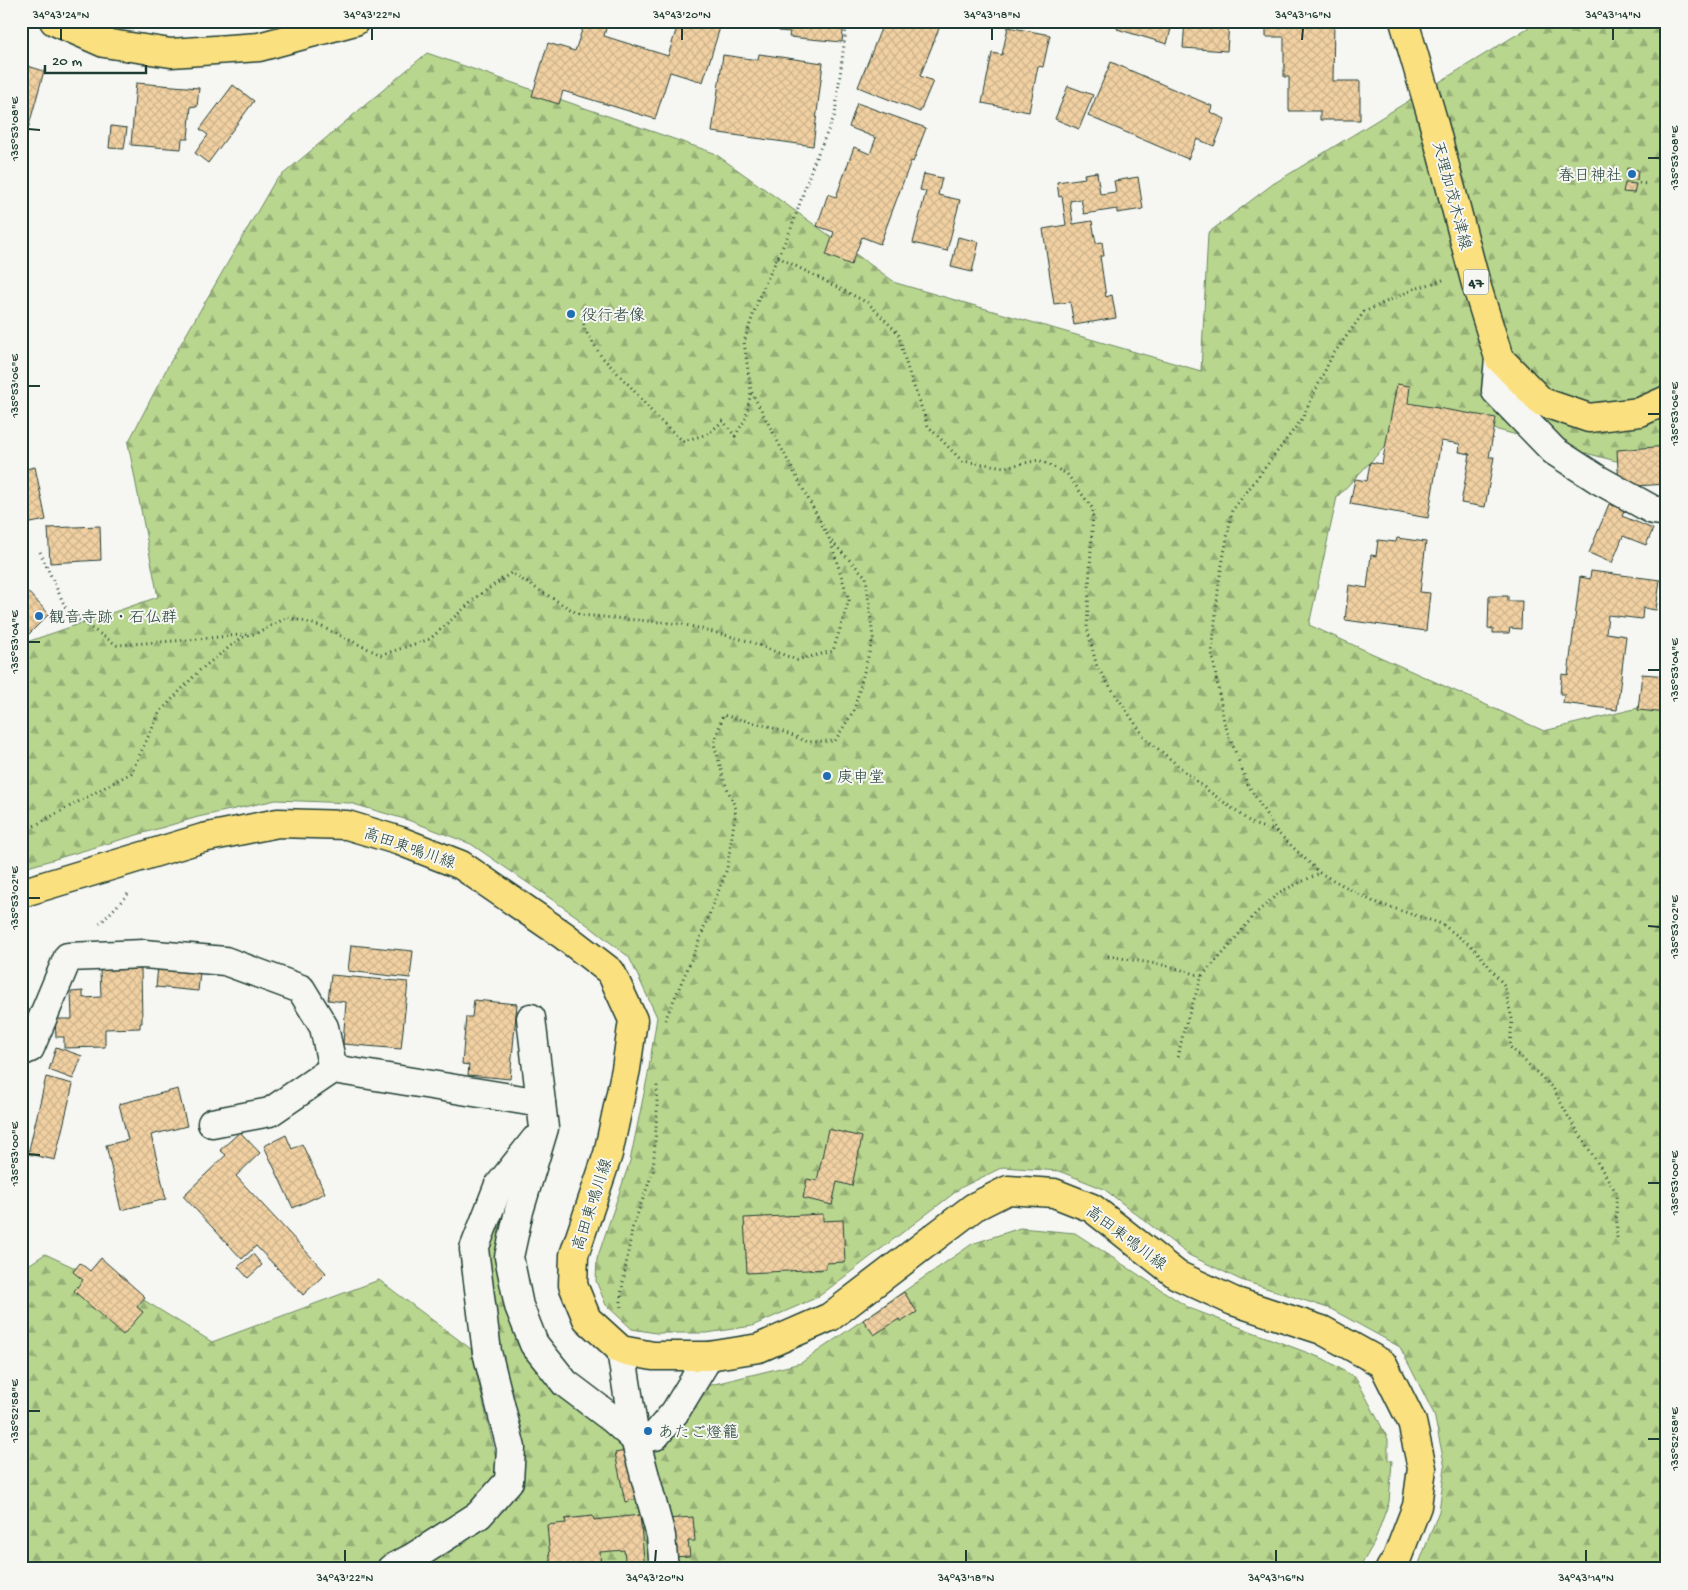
<svg xmlns="http://www.w3.org/2000/svg" width="1688" height="1590" font-family="'Gochi Hand','Klee One',sans-serif">
  <defs>
    <pattern id="forest-firs" width="22" height="20" patternUnits="userSpaceOnUse" patternTransform="scale(1.25)"><rect width="22" height="20" fill="#b9d68f"/><path d="M5 1l3.5 6h-7zM16 11l3.5 6h-7z" fill="#96af76"/></pattern>
    <pattern id="building-cross-hatch" width="8" height="8" patternUnits="userSpaceOnUse" patternTransform="scale(1.25)"><rect width="8" height="8" fill="#f1d0a2"/><path d="M0 0l8 8M0 8l8-8" fill="none" stroke="#ceb48c"/></pattern>
  </defs>
  <rect width="100%" height="100%" fill="#f6f6f2"/>
  <filter id="ink" filterUnits="userSpaceOnUse"><feTurbulence type="fractalNoise" baseFrequency=".02" numOctaves="2"/><feDisplacementMap in="SourceGraphic" scale="10" xChannelSelector="R" yChannelSelector="G"/><feConvolveMatrix kernelMatrix="1 2 1 2 8 2 1 2 1" color-interpolation-filters="sRGB"/></filter>
  <g filter="url(#ink)">
    <g fill="url(#forest-firs)" stroke="#6c8a62">
      <path d="M1539 21H1667V455L1616 461 1479 425 1397 434 1337 497 1309 625 1544 731 1667 701V1569H1417L1439 1511 1445 1467 1434 1414 1400 1347 1331 1309 1241 1280 1189 1255 1104 1189 1059 1171 1003 1167 962 1187 818 1297 752 1326 707 1333H656L632 1329 606 1305 596 1281 597 1259 630 1161 648 1074 657 1017 629 957 576 916 471 844 408 820 350 803 276 800 198 817 21 869V644L158 597 128 443 168 366 275 181 427 53 714 153 896 283 1201 371 1208 233 1273 184Z"/>
      <path d="M502 1213 499 1270 520 1338 621 1441 629 1463 651 1569H415L476 1533 506 1508 522 1457 496 1343 486 1268 492 1228Z"/>
      <path d="M1020 1228 1075 1233 1189 1308 1324 1359 1356 1378 1388 1439V1460L1392 1461 1389 1502 1374 1543 1359 1569H672L652 1454 679 1430 691 1402 702 1387 801 1363 972 1244Z"/>
      <path d="M45 1254 142 1299 212 1342 379 1280 471 1349 496 1458 494 1483 482 1497 371 1569H21V1270Z"/>
    </g>
    <g fill="url(#building-cross-hatch)" stroke="#1f3d34">
      <path d="M585 21H608L604 36 668 56 679 21H722L703 82 670 72 655 119 563 91 559 104 532 96 548 43 575 51Z"/>
      <path d="M780 21H844L842 42 789 37 790 32 779 31Z"/>
      <path d="M884 21H942L920 76 933 81 920 112 858 87Z"/>
      <path d="M1006 21H1032L1031 26Z"/>
      <path d="M1120 21H1173L1167 44 1117 29Z"/>
      <path d="M1185 21H1249V24L1229 23 1227 51 1183 48Z"/>
      <path d="M1266 21H1334L1333 81H1360V120H1320V111H1289V77H1284V37H1266Z"/>
      <path d="M1008 27 1050 35 1043 67 1038 66 1029 112 982 103 992 53 1002 55Z"/>
      <path d="M759 54 823 63 813 146 712 132 723 55 758 60Z"/>
      <path d="M1111 62 1212 106 1210 112 1225 119 1214 146 1197 139 1188 159 1088 116Z"/>
      <path d="M21 64 44 71 21 154Z"/>
      <path d="M136 83 199 88 197 107 191 106 188 139H182L181 149 131 145Z"/>
      <path d="M233 85 254 101 208 163 195 153 208 135 200 129Z"/>
      <path d="M1068 86 1093 95 1079 129 1055 119Z"/>
      <path d="M857 103 926 128 913 162 911 161 880 244 862 237 851 265 826 255 834 232 817 226 828 194 836 197 854 147 870 154 876 138 849 127Z"/>
      <path d="M111 126 127 128 124 149 109 148Z"/>
      <path d="M1627 168 1638 170 1637 180 1625 178Z"/>
      <path d="M1097 172 1100 194 1116 192 1114 181 1138 177 1143 209 1117 213V209L1084 214 1081 199 1070 201 1073 224 1092 221 1096 243 1102 242 1104 256H1100L1106 297 1112 295 1116 318 1074 325 1070 302 1054 304 1043 229 1066 225 1062 196 1059 197 1057 182 1085 178 1084 174Z"/>
      <path d="M924 174 942 178 938 195 960 200 947 251 913 243 926 191 920 190Z"/>
      <path d="M1625 183 1636 184 1634 193 1623 192Z"/>
      <path d="M958 237 979 242 972 272 951 267Z"/>
      <path d="M1397 384 1410 386 1408 403 1496 418 1489 457H1494L1485 507 1461 503 1470 454 1459 452 1460 444 1441 441 1428 518 1350 504 1355 479 1367 481 1370 462 1382 464Z"/>
      <path d="M1667 446V484L1619 487 1617 450Z"/>
      <path d="M35 467 46 520 21 525V470Z"/>
      <path d="M1609 504 1624 510 1622 516 1653 529 1646 545 1623 536 1612 563 1589 553Z"/>
      <path d="M100 526 101 560 50 563 48 528Z"/>
      <path d="M1397 538 1426 542 1420 592 1430 593 1426 631 1345 620 1349 585 1367 588 1371 555 1376 556 1378 540 1396 542Z"/>
      <path d="M1591 571 1660 580 1656 610 1643 608 1642 619 1608 615 1606 633 1626 636 1617 710 1563 703 1564 694H1560L1562 674 1568 675 1580 577 1590 579Z"/>
      <path d="M21 585 49 614 23 640 21 638Z"/>
      <path d="M1489 596H1508V601H1522L1521 629 1510 628 1509 633H1493V629L1488 628Z"/>
      <path d="M1642 674 1667 676V713L1638 710Z"/>
      <path d="M351 945 413 951 410 978 348 971Z"/>
      <path d="M158 966 200 972 198 991 156 987Z"/>
      <path d="M141 969 142 1023H140V1028L105 1029V1047L64 1048V1037H56L55 1019H72L71 992 83 991V998L101 997 100 970Z"/>
      <path d="M331 975 408 982 401 1049 343 1044 346 1002 328 1000Z"/>
      <path d="M474 1000 517 1004 510 1079 468 1075 469 1065 462 1064 466 1017H472Z"/>
      <path d="M56 1047 82 1056 73 1079 49 1070Z"/>
      <path d="M46 1077 73 1084 55 1160 28 1154Z"/>
      <path d="M178 1089 187 1126 151 1135 166 1199 121 1210 106 1145 128 1140 119 1104Z"/>
      <path d="M828 1129 862 1137 852 1186 837 1182 832 1205 803 1198 807 1179 817 1181Z"/>
      <path d="M240 1132 260 1153 236 1176 326 1273 303 1295 256 1246 242 1259 183 1196 226 1155 220 1150Z"/>
      <path d="M286 1135 292 1149 302 1144 325 1193 293 1208 264 1146Z"/>
      <path d="M823 1214V1221L843 1220 845 1262 826 1263V1269L747 1273 744 1218Z"/>
      <path d="M253 1254 262 1265 248 1278 238 1267Z"/>
      <path d="M101 1258 145 1297 137 1307 143 1312 123 1335 74 1291 83 1280 73 1272 80 1263 90 1271Z"/>
      <path d="M904 1292 917 1312 901 1322 899 1319 874 1335 863 1320Z"/>
      <path d="M626 1451 636 1499 625 1502 615 1453Z"/>
      <path d="M640 1515 645 1569H626L624 1550 600 1552 601 1569H551L547 1525 566 1523 565 1519 593 1516 594 1520Z"/>
      <path d="M693 1517 695 1541H688L690 1556 671 1557 667 1519Z"/>
    </g>
    <g fill="none" stroke-linecap="round" stroke-linejoin="round">
      <g stroke="#1f3d34" stroke-width="31">
        <g id="minor">
          <path d="M1499 358 1496 391 1554 451 1599 480 1653 510 1667 512"/>
          <path d="M531 1018 544 1128 519 1211 509 1257 519 1306 534 1344 565 1383 614 1420 635 1439 655 1436 675 1412 709 1356"/>
          <path d="M21 1052 30 1048 68 957 144 954 225 961 301 989 324 1027 333 1069 541 1103"/>
          <path d="M212 1123 270 1112 333 1069"/>
          <path d="M621 1350 635 1439 661 1536 664 1569"/>
          <path d="M391 1569 412 1558 479 1515 509 1481 511 1448 487 1352 474 1249 498 1187 535 1140"/>
        </g>
      </g>
      <g stroke="#1f3d34" stroke-width="31">
        <g id="major">
          <path d="M54 21 104 43 171 53 259 47 355 21"/>
          <path d="M1404 21 1432 117 1476 284 1499 358 1542 402 1589 418 1640 412 1667 400"/>
          <path d="M21 893 203 838 278 823 347 825 400 841 461 865 563 935 611 972 633 1020 626 1069 608 1154 574 1255 573 1285 587 1319 621 1350 653 1356H709L759 1348 830 1317 974 1207 1008 1190 1054 1193 1092 1208 1177 1275 1233 1301 1322 1330 1383 1364 1412 1422 1422 1468 1417 1506 1397 1558 1390 1569"/>
        </g>
      </g>
      <g stroke="#1f3d34" stroke-width="3" stroke-dasharray="1 4" stroke-linecap="butt">
        <path d="M1639 183 1648 184"/>
        <path d="M778 257 868 303 898 333 908 370 928 426 962 461 1005 467 1039 460 1067 474 1093 509 1087 628 1097 667 1145 738 1206 789 1253 824 1277 832"/>
        <path d="M1443 280 1414 289 1364 312 1332 356 1302 419 1232 511 1219 581 1212 653 1224 722 1247 783 1277 832 1320 873 1374 902 1442 924 1474 948 1504 985 1512 1019 1510 1047 1553 1088 1568 1116 1616 1192 1617 1239"/>
        <path d="M583 314 584 328 601 356 630 386 657 418 683 441 708 434 723 421 735 436 746 418 751 391"/>
        <path d="M40 552 68 613 117 645 188 640 249 634"/>
        <path d="M21 833 131 773 160 712 200 670 241 638 257 633 288 617 320 626 381 655 430 639 478 596 511 573 580 615 682 624 748 641 797 660 833 651 849 600 830 540 751 391 744 342 759 297 791 229 814 162 835 115 847 21"/>
        <path d="M100 924 128 894"/>
        <path d="M1108 956 1169 966 1202 976"/>
        <path d="M665 1020 693 956 727 869 736 809 725 783 714 744 723 715 771 727 808 742 835 741 854 710 873 638 866 577 831 541"/>
        <path d="M1178 1057 1184 1029 1202 976 1227 949 1255 914 1280 892 1320 873"/>
        <path d="M621 1307V1295L632 1229 653 1171 657 1113V1083"/>
      </g>
      <use href="#minor" stroke="#f6f6f2" stroke-width="28"/>
      <use href="#major" stroke="#fbe080" stroke-width="28"/>
    </g>
  </g>
  <path fill="none" stroke="#1f3d34" stroke-width="2" d="M61 40V28M372 40V28M682 40V28M992 40V28M1302 40 1303 28M1613 40V28M28 129 40 130M1648 158H1660M28 386H40M1648 414H1660M28 642H40M1648 670H1660M28 898H40M1648 926 1660 927M28 1154 40 1155M1648 1183H1660M28 1411H40M1648 1439H1660M345 1562V1550M655 1562 656 1550M966 1562V1550M1276 1562V1550M1586 1562V1550"/>
  <g fill="#1f6fb2" stroke="#f6f6f2" stroke-width="2">
    <circle cx="1632" cy="174" r="5"/>
    <circle cx="571" cy="314" r="5"/>
    <circle cx="39" cy="616" r="5"/>
    <circle cx="827" cy="776" r="5"/>
    <circle cx="648" cy="1431" r="5"/>
  </g>
  <g text-anchor="middle" stroke-width="4" stroke-linejoin="round" paint-order="stroke">
    <rect fill="#f6f6f2" stroke="#60746d" stroke-width="1" x="1463.5" y="269.5" width="25" height="25" rx="4"/>
    <g font-size="15" font-weight="bold" fill="#1f3d34">
      <text x="1476" y="287">47</text>
    </g>
    <g font-size="16" fill="#1f3d34" stroke="#f6f6f2" text-anchor="start">
      <text x="1622" y="180" text-anchor="end">春日神社</text>
      <text x="581" y="320">役行者像</text>
      <text x="49" y="622">観音寺跡・石仏群</text>
      <text x="837" y="782">庚申堂</text>
      <text x="658" y="1437">あたご燈籠</text>
    </g>
    <g font-size="16" fill="#1f3d34" stroke="#f6f6f2">
      <text transform="translate(1453 195) rotate(75)" y="6">天理加茂木津線</text>
      <text transform="translate(410 847) rotate(19)" y="6">高田東鳴川線</text>
      <text transform="translate(591 1204) rotate(-72)" y="6">高田東鳴川線</text>
      <text transform="translate(1127 1237) rotate(37)" y="6">高田東鳴川線</text>
    </g>
  </g>
  <rect width="1688" height="1590" fill="none" stroke="#f6f6f2" stroke-width="55"/>
  <path d="M45 65v8h101v-8" fill="none" stroke="#1f3d34" stroke-width="2.5"/>
  <text x="52" y="65" font-size="15" fill="#1f3d34" stroke="#f6f6f2" stroke-width="4" paint-order="stroke">20 m</text>
  <rect x="28" y="28" width="1632" height="1534" fill="none" stroke="#1f3d34" stroke-width="2"/>
  <g font-size="12" text-anchor="middle" fill="#1f3d34">
    <text x="61" y="18">34°43'24"N</text>
    <text x="372" y="18">34°43'22"N</text>
    <text x="682" y="18">34°43'20"N</text>
    <text x="992" y="18">34°43'18"N</text>
    <text x="1303" y="18">34°43'16"N</text>
    <text x="1613" y="18">34°43'14"N</text>
    <text transform="translate(14 129) rotate(-90)" y="4">135°53'08"E</text>
    <text transform="translate(1674 158) rotate(-90)" y="4">135°53'08"E</text>
    <text transform="translate(14 386) rotate(-90)" y="4">135°53'06"E</text>
    <text transform="translate(1674 414) rotate(-90)" y="4">135°53'06"E</text>
    <text transform="translate(14 642) rotate(-90)" y="4">135°53'04"E</text>
    <text transform="translate(1674 670) rotate(-90)" y="4">135°53'04"E</text>
    <text transform="translate(14 898) rotate(-90)" y="4">135°53'02"E</text>
    <text transform="translate(1674 927) rotate(-90)" y="4">135°53'02"E</text>
    <text transform="translate(14 1154) rotate(-90)" y="4">135°53'00"E</text>
    <text transform="translate(1674 1183) rotate(-90)" y="4">135°53'00"E</text>
    <text transform="translate(14 1411) rotate(-90)" y="4">135°52'58"E</text>
    <text transform="translate(1674 1439) rotate(-90)" y="4">135°52'58"E</text>
    <text x="345" y="1581">34°43'22"N</text>
    <text x="655" y="1581">34°43'20"N</text>
    <text x="966" y="1581">34°43'18"N</text>
    <text x="1276" y="1581">34°43'16"N</text>
    <text x="1586" y="1581">34°43'14"N</text>
  </g>
</svg>
